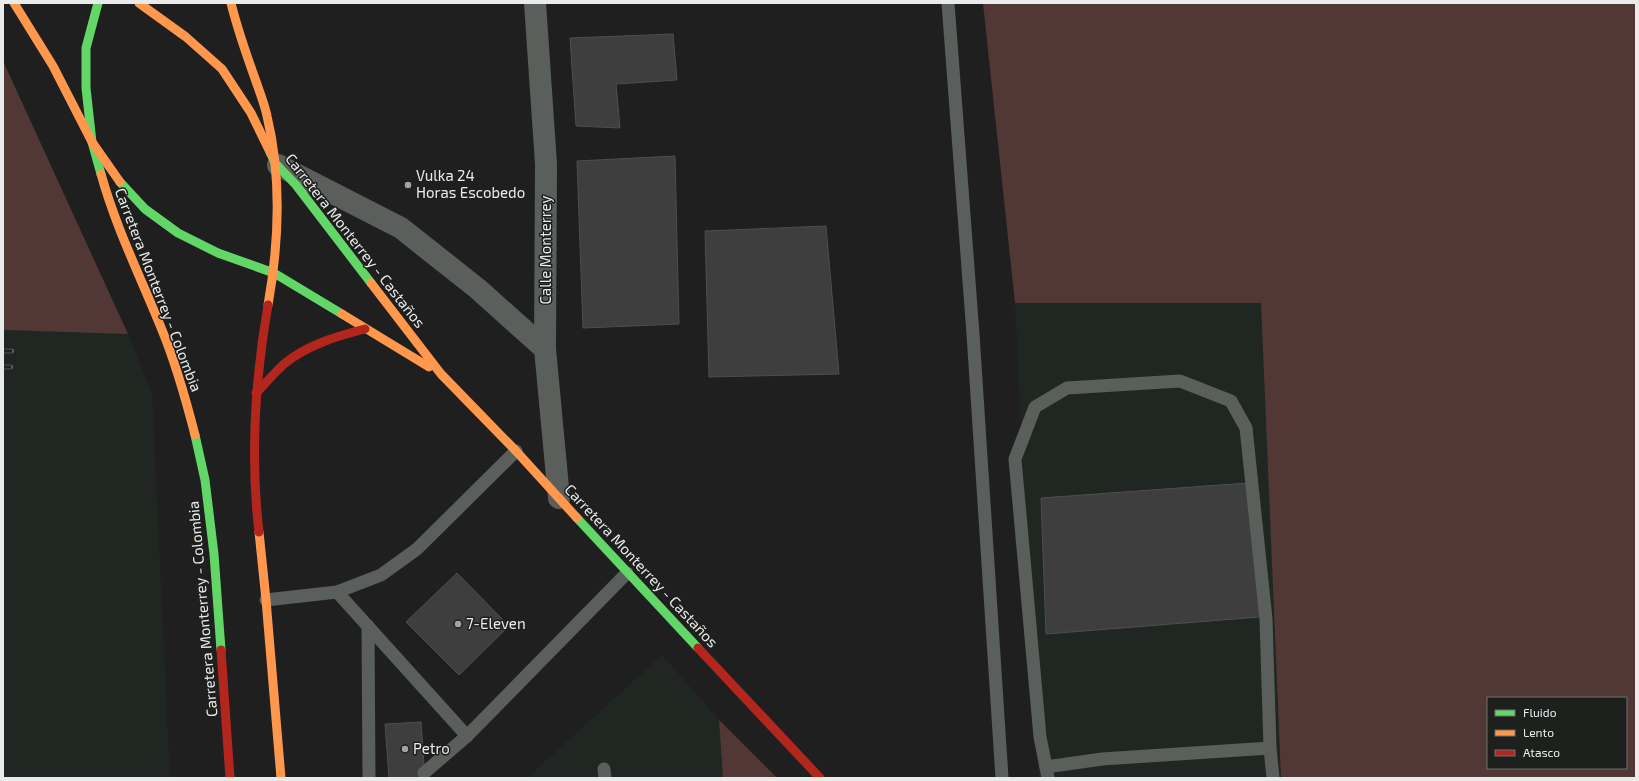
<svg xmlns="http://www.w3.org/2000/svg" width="1639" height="781" font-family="'Exo 2',sans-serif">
  <rect width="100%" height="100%" fill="#1f1f1f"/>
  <g fill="#202722">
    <path d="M1015 303H1261L1281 778H1038Z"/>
    <path d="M3 330 128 334 152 394 170 778H3Z"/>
    <path d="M662 655 719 720 723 778H527Z"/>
  </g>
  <g fill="#523835" fill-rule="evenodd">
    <path d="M983 3H1636V778H1281L1261 303H1015ZM1488 698H1626V768H1488Z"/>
    <path d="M3 61 128 334 3 330Z"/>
    <path d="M719 720 777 778H723Z"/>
  </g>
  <g fill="#3e3e3e" stroke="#4e4e4e">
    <path d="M673 34 677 80 616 84 620 128 576 126 570 38Z"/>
    <path d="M675 156 679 324 583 328 577 161Z"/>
    <path d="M826 226 839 374 709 377 705 231Z"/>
    <path d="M1248 483 1260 617 1046 634 1041 498Z"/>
    <path d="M457 573 509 626 459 675 406 622Z"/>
    <path d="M421 722 425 778H389L385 724Z"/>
  </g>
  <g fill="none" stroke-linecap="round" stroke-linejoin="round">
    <g stroke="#5a5f5c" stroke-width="13">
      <path d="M948 3 973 334 1002 778"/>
      <path d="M337 592 467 736"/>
      <path d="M266 600 337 592 381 575 417 549 516 451"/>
      <path d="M368 626 369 778"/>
      <path d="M1046 767 1040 737 1015 459 1035 407 1067 388 1180 381 1231 401 1246 428 1266 619 1270 748 1273 778"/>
      <path d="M604 769 605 778"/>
      <path d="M424 773 467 736 627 573"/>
      <path d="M1048 778 1046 767 1102 759 1270 748"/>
    </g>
    <g stroke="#5a5f5c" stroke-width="22">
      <path d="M535 3 546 164 545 349 559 498"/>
      <path d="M278 165 401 228 478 289 545 349"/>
    </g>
    <g stroke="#63d668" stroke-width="9">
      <path d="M98 3 86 48V88L92 142 101 174"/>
      <path d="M271 154 275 163 296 185 371 283"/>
      <path d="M120 182 145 209 178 233 218 253 274 273 342 314"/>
      <path d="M195 435 205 480 214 554 221 650"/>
      <path d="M577 518 698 648"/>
    </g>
    <g stroke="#ff974d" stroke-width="9">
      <path d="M14 3 53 66 92 142 120 182"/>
      <path d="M139 3 186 37 222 69 251 113 271 154"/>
      <path d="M231 3C238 32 248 59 258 87 261 96 265 106 267 116 282 178 279 243 268 305"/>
      <path d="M101 174C116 228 141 278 162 330 176 364 186 400 195 435"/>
      <path d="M371 283 441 374 516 451 577 518"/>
      <path d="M342 314 429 367"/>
      <path d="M259 532 266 600 281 778"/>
    </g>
    <g stroke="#b3261e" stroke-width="9">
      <path d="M256 393C265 384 274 373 284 364 307 345 337 336 365 329"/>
      <path d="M259 532C250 456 255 380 268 305"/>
      <path d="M698 648 820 778"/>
      <path d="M221 650 230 778"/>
    </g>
    <g stroke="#5b5f5d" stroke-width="4.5">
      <g id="rail">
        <path d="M3 351H12"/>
        <path d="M3 367H11"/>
      </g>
    </g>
    <use href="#rail" stroke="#1e201e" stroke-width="3" stroke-dasharray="9" stroke-linecap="butt"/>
  </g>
  <g fill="#a2a4a3" stroke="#1e201e" stroke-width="1.5">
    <circle cx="408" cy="185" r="4"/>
    <circle cx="458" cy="624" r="4"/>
    <circle cx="405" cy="749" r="4"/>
  </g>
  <g text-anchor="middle" stroke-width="3" stroke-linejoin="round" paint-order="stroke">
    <g font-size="15" fill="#e9ebea" stroke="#1e201e" text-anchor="start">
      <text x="416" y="181">Vulka 24<tspan x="416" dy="17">Horas Escobedo</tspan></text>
      <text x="466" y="629">7-Eleven</text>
      <text x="413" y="754">Petro</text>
    </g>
    <g font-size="15" fill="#e9ebea" stroke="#1e201e">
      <text transform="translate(355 241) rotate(52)" y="5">Carretera Monterrey - Castaños</text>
      <text transform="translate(546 250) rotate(-90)" y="5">Calle Monterrey</text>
      <text transform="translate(158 290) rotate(69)" y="5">Carretera Monterrey - Colombia</text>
      <text transform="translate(641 566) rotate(47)" y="5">Carretera Monterrey - Castaños</text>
      <text transform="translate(203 609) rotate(-95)" y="5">Carretera Monterrey - Colombia</text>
    </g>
  </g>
  <rect width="1639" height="781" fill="none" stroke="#e9ebea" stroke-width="8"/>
  <rect x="1487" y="697" width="140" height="72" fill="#1e201e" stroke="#6f7170"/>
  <rect x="1495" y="710" width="20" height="6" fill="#63d668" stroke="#6f7170"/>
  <text x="1523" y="717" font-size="12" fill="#e9ebea">Fluido</text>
  <rect x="1495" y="730" width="20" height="6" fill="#ff974d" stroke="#6f7170"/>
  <text x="1523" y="737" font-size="12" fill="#e9ebea">Lento</text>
  <rect x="1495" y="750" width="20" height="6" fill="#b3261e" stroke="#6f7170"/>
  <text x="1523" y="757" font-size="12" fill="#e9ebea">Atasco</text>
</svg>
